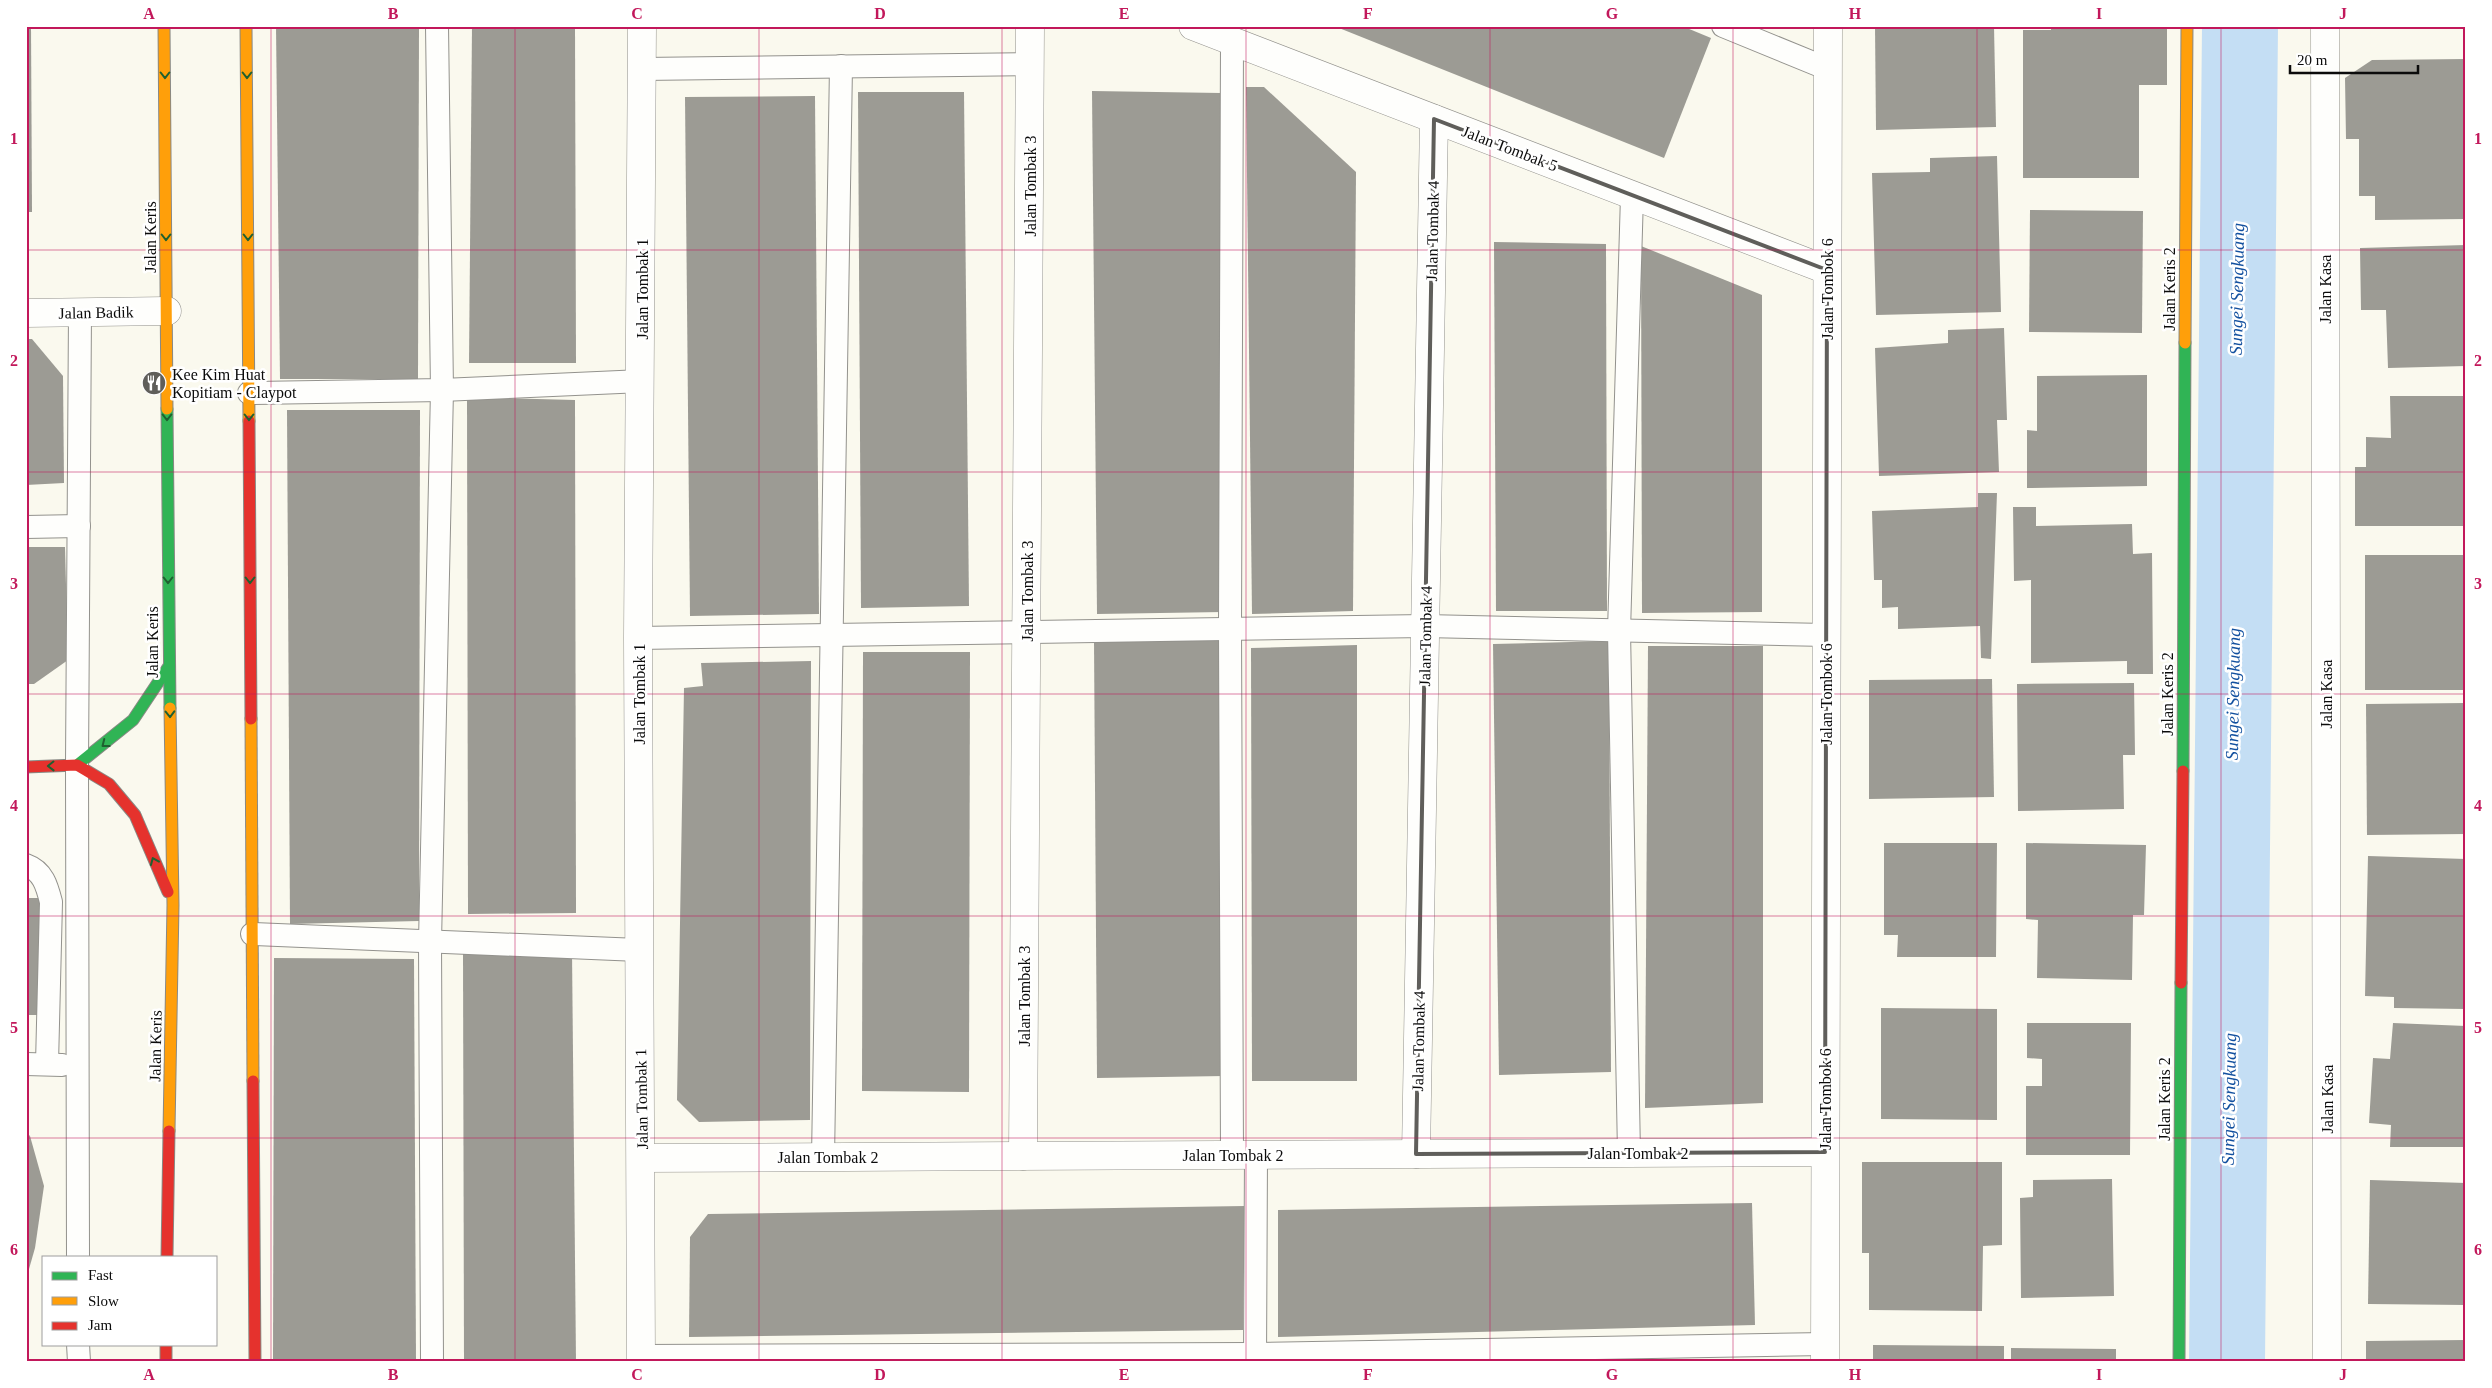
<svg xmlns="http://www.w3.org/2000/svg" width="2492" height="1388" font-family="Georgia,serif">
  <rect width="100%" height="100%" fill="#faf9ee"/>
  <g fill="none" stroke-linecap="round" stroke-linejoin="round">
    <path stroke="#c4def4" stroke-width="76" d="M2227 1362 2240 26"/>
  </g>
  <g fill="#9c9b94">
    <path d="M26 26H31L32 212H26Z"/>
    <path d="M276 26H419L418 379H280Z"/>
    <path d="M472 26H575L576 363H469Z"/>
    <path d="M1334 26H1682L1711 38 1664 158Z"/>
    <path d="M1875 26H1994L1996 127 1876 130Z"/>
    <path d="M2051 26H2167V85H2139V178H2023V30H2051Z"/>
    <path d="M2466 59V219L2375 220V196H2359V139H2346L2345 78 2372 60Z"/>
    <path d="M1246 87H1264L1356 172 1353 611 1252 614Z"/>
    <path d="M1092 91 1221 93 1223 612 1097 614Z"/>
    <path d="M858 92H964L969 606 861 608Z"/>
    <path d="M815 96 819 614 690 616 685 97Z"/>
    <path d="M1997 156 2001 312 1876 315 1872 173 1930 172V158Z"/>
    <path d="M2030 210 2143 211 2142 333 2029 332Z"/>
    <path d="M1494 242 1606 244 1607 611H1496Z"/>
    <path d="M2466 245V366L2388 368 2386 310H2361L2360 248Z"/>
    <path d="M1641 246 1762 295V612L1642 613Z"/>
    <path d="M2004 328 2007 420H1997L1999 472 1879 476 1875 348 1948 343V330Z"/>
    <path d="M26 339H32L63 376 64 483 26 485Z"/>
    <path d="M2147 375V486L2027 488V430L2037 431V376Z"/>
    <path d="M2390 396H2466V526H2355V467H2366V437L2391 438Z"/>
    <path d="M467 397 575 400 576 913 468 914Z"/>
    <path d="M287 410H420L419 921 290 924Z"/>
    <path d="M1978 493H1997L1991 659 1981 658 1980 626 1898 629V607L1882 608V580H1874L1872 511 1978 507Z"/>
    <path d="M2013 507H2036V526L2132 524 2133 554 2152 553 2153 674H2127V661L2031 663V580L2014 581Z"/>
    <path d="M26 547H65L68 660 34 684H26Z"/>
    <rect x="2365" y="555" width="101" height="135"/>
    <path d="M1223 638 1225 1076 1097 1078 1094 641Z"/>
    <path d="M1609 641 1611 1072 1499 1075 1493 644Z"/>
    <path d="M1357 645V1081H1252L1251 648Z"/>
    <path d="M1648 646H1763V1103L1645 1108Z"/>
    <path d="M863 652H970L969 1092 862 1091Z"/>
    <path d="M811 661 810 1120 699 1122 677 1100 684 688 703 686 701 663Z"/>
    <path d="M1992 679 1994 797 1869 799V680Z"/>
    <path d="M2134 683 2135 755H2123L2124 809 2018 811 2017 684Z"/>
    <path d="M2466 703V834L2367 835 2366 704Z"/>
    <path d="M1884 843H1997L1996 957H1897L1898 935H1884Z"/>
    <path d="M2026 843 2146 845 2144 915H2133L2132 980 2037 978 2038 920 2026 919Z"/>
    <path d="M2368 856 2466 859V1009L2394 1008V997L2365 996Z"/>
    <path d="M26 898H48L47 1015H28V1028Z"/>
    <path d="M572 951 576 1362H464L463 952Z"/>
    <path d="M274 958 414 959 416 1362H273Z"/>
    <path d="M1881 1008 1997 1009V1120L1881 1119Z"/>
    <path d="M2027 1023H2131L2130 1155H2026V1086H2042V1059L2027 1058Z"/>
    <path d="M2393 1023 2466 1026V1147H2390L2391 1125 2369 1123 2373 1058 2390 1059Z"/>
    <path d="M26 1132 30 1136 44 1186 35 1248 27 1276Z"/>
    <path d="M1862 1162H2002V1245L1983 1246 1982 1311 1869 1310V1253H1862Z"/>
    <path d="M2112 1179 2114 1296 2021 1298 2020 1198 2033 1197V1180Z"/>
    <path d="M2370 1180 2466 1183V1305L2368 1304Z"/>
    <path d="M1752 1203 1755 1325 1278 1337V1210Z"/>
    <path d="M1245 1206 1243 1330 689 1337 690 1237 708 1214Z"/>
    <path d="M2466 1340V1362H2366V1341Z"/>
    <path d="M1873 1345 2004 1346V1362H1873Z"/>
    <path d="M2011 1348 2116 1349V1362H2011Z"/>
    <path d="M1753 1359V1362H1712V1360Z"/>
  </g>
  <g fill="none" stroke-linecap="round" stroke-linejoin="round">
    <g stroke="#93928d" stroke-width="24">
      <g id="lane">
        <path d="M1723 26 1828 69"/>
        <path d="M642 69 1030 64"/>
        <path d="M249 393 442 390 642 381"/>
        <path d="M26 527 79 526"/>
        <path d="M638 638 1425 626 1826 635"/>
        <path d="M26 865C43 871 47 886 51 902L47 1064"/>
        <path d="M252 934 639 950"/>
        <path d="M26 1064 62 1065"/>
        <path d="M1629 1153 1619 631 1632 196"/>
        <path d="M1232 1155 1230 629 1232 41"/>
        <path d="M823 1158 841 66"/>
        <path d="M78 1257 77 765 80 312"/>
        <path d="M78 1344 79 1362"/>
        <path d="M641 1356 1255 1354 1825 1344"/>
        <path d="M432 1362 430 942 442 390 437 26"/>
        <path d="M1255 1362 1256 1155"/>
      </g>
    </g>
    <g stroke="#93928d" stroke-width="29">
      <g id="street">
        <path d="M1193 26 1827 270"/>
        <path d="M2325 26 2327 1362"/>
        <path d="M26 313 167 311"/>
        <path d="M1416 1154 1434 119"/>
        <path d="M1023 1156 1030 26"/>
        <path d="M641 1158 1825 1152"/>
        <path d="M641 1362 638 638 642 26"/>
        <path d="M1825 1362 1828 26"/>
      </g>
    </g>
    <g stroke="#898984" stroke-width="13">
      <g id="fast">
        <path d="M167 409 170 708"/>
        <path d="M77 765 133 720 169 666"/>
        <path d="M2183 771 2185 343"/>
        <path d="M2179 1362 2181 983"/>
      </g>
    </g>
    <g stroke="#898984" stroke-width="13">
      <g id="slow">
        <path d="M164 26 167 409"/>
        <path d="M246 26 249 421"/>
        <path d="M2185 343 2187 26"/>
        <path d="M251 719 253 1081"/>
        <path d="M169 1131 173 905 170 708"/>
      </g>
    </g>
    <g stroke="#898984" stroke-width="13">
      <g id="jam">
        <path d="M249 421 251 719"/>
        <path d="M26 767 77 765 109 784 135 815 168 892"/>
        <path d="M2181 983 2183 771"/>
        <path d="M253 1081 255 1362"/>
        <path d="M167 1257 169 1131"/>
        <path d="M166 1344V1362"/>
      </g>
    </g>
    <use href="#lane" stroke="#fefefc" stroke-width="22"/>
    <use href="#street" stroke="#fefefc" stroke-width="28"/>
    <use href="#fast" stroke="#30b455" stroke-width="11"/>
    <use href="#slow" stroke="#ff9f0a" stroke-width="11"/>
    <use href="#jam" stroke="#e5322d" stroke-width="11"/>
  </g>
  <defs><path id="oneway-chevron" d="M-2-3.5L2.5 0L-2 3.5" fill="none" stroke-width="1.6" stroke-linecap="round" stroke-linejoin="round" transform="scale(1.25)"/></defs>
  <g stroke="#1e6030">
    <use href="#oneway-chevron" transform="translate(165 75) rotate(90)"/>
    <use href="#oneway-chevron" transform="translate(247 75) rotate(90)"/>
    <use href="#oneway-chevron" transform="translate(166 237) rotate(90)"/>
    <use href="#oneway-chevron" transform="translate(248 237) rotate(90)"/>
    <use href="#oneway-chevron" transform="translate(167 417) rotate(90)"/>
    <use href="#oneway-chevron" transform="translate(249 417) rotate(90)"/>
    <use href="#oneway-chevron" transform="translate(168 580) rotate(90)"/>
    <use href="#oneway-chevron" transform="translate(250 580) rotate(90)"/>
    <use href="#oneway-chevron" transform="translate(170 714) rotate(89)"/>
    <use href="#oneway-chevron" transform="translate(105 744) rotate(142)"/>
    <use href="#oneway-chevron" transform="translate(51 766) rotate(179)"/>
    <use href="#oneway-chevron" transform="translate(154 861) rotate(-113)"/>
  </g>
  <path fill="none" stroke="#5f5e5a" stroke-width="4" stroke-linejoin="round" d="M1434 119 1827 270 1825 1152 1416 1154Z"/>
  <path fill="none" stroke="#c2185b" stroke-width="1" stroke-opacity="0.55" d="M271 26V1362M515 26V1362M759 26V1362M1002 26V1362M1246 26V1362M1490 26V1362M1733 26V1362M1977 26V1362M2221 26V1362M26 250H2466M26 472H2466M26 694H2466M26 916H2466M26 1138H2466"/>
  <defs>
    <g id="restaurant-disc" transform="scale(1.25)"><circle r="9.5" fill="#5f5e5a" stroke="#fff"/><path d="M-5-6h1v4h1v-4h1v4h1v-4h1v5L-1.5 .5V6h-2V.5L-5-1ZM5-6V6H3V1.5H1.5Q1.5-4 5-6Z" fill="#fff"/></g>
  </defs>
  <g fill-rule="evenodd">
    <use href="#restaurant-disc" x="154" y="383"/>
  </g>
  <g text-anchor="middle" stroke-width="5" stroke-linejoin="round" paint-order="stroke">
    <g font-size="16" fill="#0b0b0b" stroke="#fff">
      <text transform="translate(1510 148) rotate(21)" y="6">Jalan Tombak 5</text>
      <text transform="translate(1030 186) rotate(-90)" y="6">Jalan Tombak 3</text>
      <text transform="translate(1432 231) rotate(-89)" y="6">Jalan Tombak 4</text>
      <text transform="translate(150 237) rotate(-90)" y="6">Jalan Keris</text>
      <text transform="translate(642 289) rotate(-90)" y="6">Jalan Tombak 1</text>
      <text transform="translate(1827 289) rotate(-90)" y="6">Jalan Tombok 6</text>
      <text transform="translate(2169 289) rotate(-90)" y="6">Jalan Keris 2</text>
      <text transform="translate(2325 289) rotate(-90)" y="6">Jalan Kasa</text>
      <text transform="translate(96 312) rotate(-1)" y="6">Jalan Badik</text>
      <text transform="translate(1027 591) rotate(-90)" y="6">Jalan Tombak 3</text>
      <text transform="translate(1425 636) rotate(-89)" y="6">Jalan Tombak 4</text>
      <text transform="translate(152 642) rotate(-90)" y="6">Jalan Keris</text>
      <text transform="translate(639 694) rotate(-90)" y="6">Jalan Tombak 1</text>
      <text transform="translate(1826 694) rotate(-90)" y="6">Jalan Tombok 6</text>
      <text transform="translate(2167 694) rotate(-90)" y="6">Jalan Keris 2</text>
      <text transform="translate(2326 694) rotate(-90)" y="6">Jalan Kasa</text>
      <text transform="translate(1024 996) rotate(-90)" y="6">Jalan Tombak 3</text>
      <text transform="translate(1418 1041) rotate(-89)" y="6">Jalan Tombak 4</text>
      <text transform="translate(155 1046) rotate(-89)" y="6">Jalan Keris</text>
      <text transform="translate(641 1099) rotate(-91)" y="6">Jalan Tombak 1</text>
      <text transform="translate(1825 1099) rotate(-90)" y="6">Jalan Tombok 6</text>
      <text transform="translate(2164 1099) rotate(-90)" y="6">Jalan Keris 2</text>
      <text transform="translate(2327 1099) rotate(-90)" y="6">Jalan Kasa</text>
      <text x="1638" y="1159">Jalan Tombak 2</text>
      <text x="1233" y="1161">Jalan Tombak 2</text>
      <text x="828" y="1163">Jalan Tombak 2</text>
    </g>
    <g font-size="16" fill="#0b0b0b" stroke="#fff" text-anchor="start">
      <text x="172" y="380">Kee Kim Huat<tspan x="172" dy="18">Kopitiam - Claypot</tspan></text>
    </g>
    <g font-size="18" font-style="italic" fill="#12509f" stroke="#fff">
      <text transform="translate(2237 289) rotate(-89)" y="6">Sungei Sengkuang</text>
      <text transform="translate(2233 694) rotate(-89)" y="6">Sungei Sengkuang</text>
      <text transform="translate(2229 1099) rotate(-89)" y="6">Sungei Sengkuang</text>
    </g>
  </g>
  <rect width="2492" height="1388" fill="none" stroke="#ffffff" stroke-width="55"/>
  <rect x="42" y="1256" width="175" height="90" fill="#ffffff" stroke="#9d9d9d"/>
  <rect x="52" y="1272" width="25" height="8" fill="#30b455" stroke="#9d9d9d"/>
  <text x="88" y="1280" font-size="15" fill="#0b0b0b">Fast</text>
  <rect x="52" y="1297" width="25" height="8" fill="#ff9f0a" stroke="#9d9d9d"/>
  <text x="88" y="1306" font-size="15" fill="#0b0b0b">Slow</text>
  <rect x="52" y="1322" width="25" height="8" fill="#e5322d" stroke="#9d9d9d"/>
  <text x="88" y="1330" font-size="15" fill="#0b0b0b">Jam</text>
  <path d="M2290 65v8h128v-8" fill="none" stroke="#0b0b0b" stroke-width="2.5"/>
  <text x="2297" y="65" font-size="15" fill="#0b0b0b" stroke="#ffffff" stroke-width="4" paint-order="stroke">20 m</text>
  <rect x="28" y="28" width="2436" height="1332" fill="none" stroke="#c2185b" stroke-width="2"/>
  <g font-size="16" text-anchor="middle" font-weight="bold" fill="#c2185b">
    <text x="149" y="19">A</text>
    <text x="393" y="19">B</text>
    <text x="637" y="19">C</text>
    <text x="880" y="19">D</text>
    <text x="1124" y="19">E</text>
    <text x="1368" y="19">F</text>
    <text x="1612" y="19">G</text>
    <text x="1855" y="19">H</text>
    <text x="2099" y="19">I</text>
    <text x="2343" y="19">J</text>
    <text x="14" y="144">1</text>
    <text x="2478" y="144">1</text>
    <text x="14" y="366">2</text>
    <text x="2478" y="366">2</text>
    <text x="14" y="589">3</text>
    <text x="2478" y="589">3</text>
    <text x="14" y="811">4</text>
    <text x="2478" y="811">4</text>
    <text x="14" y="1033">5</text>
    <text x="2478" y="1033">5</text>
    <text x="14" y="1255">6</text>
    <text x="2478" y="1255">6</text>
    <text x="149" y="1380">A</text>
    <text x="393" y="1380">B</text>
    <text x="637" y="1380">C</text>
    <text x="880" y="1380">D</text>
    <text x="1124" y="1380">E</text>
    <text x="1368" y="1380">F</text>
    <text x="1612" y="1380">G</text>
    <text x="1855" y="1380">H</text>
    <text x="2099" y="1380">I</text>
    <text x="2343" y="1380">J</text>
  </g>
</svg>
